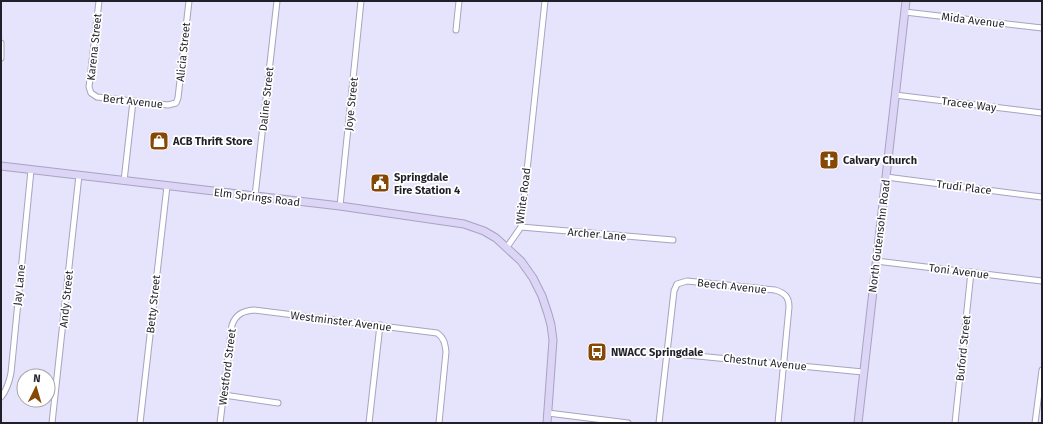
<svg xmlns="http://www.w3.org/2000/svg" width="1043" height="424" font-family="'Fira Sans',sans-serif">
  <rect width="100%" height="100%" fill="#e6e3fc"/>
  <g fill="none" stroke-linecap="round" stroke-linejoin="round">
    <g stroke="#a7a3c1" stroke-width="7">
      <g id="street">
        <path d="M99 1 89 87 91 93 97 97 168 105 176 103 178 98 189 1"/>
        <path d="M905 12 1042 28"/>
        <path d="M456 30 459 1"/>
        <path d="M1 43V58"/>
        <path d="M895 95 1042 113"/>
        <path d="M886 177 1042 197"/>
        <path d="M124 181 133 101"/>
        <path d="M255 196 277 1"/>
        <path d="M340 206 361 1"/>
        <path d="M521 227 673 240"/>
        <path d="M507 247 521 227 545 1"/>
        <path d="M876 261 1042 281"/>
        <path d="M667 353 863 372"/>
        <path d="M224 395 278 403"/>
        <path d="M1 397C7 390 9 383 11 373L31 170"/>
        <path d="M548 413 628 423"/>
        <path d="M52 423 79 175"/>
        <path d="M140 423 167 186"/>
        <path d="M220 423 232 325C236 314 243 311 254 310L437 333C444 338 445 343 446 352L439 423"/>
        <path d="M369 423 380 325"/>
        <path d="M659 423 674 291 677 284 687 281 775 290C785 293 789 297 789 307L778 423"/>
        <path d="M955 423 971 272"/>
        <path d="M1035 423 1042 370"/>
      </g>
    </g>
    <g stroke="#a7a3c1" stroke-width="9">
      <g id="secondary">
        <path d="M1 166 340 206 464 224 484 231 496 238 521 261 533 278 542 296 548 314 551 325 553 340 547 423"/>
        <path d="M858 423 906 1"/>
      </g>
    </g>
    <use href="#street" stroke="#fff" stroke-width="5"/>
    <use href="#secondary" stroke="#ddd5f5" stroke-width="7"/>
  </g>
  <defs>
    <g id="shop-square" transform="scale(1)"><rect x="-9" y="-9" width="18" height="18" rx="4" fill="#854805" stroke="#fff"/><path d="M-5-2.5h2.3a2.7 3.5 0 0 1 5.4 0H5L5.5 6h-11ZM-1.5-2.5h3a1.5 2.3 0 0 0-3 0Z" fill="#fff"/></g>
    <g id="church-square" transform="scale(1)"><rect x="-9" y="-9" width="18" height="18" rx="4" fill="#854805" stroke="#fff"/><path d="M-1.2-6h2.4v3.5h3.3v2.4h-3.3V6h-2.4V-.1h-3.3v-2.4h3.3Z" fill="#fff"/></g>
    <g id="civic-square" transform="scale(1)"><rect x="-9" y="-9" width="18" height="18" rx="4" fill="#854805" stroke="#fff"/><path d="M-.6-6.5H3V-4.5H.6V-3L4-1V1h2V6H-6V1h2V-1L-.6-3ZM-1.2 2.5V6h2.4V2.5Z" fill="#fff"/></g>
    <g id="bus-square" transform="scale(1)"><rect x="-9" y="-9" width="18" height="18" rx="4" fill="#854805" stroke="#fff"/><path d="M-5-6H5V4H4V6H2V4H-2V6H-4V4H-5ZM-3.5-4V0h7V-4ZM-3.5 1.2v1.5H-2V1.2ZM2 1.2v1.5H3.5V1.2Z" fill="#fff"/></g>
  </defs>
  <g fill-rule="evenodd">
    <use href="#shop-square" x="159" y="141"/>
    <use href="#church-square" x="829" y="160"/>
    <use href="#civic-square" x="380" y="183"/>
    <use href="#bus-square" x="597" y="352"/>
  </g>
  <g text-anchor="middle" stroke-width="3.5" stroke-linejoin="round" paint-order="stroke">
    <g font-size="11" fill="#211f2a" stroke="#fff">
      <text transform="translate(973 20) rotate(7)" y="4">Mida Avenue</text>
      <text transform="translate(94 47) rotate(-84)" y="4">Karena Street</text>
      <text transform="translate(183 52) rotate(-84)" y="4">Alicia Street</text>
      <text transform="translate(266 99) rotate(-84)" y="4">Daline Street</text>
      <text transform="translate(133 101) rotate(6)" y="4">Bert Avenue</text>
      <text transform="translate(351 104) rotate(-84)" y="4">Joye Street</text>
      <text transform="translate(969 104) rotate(7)" y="4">Tracee Way</text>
      <text transform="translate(964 187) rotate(7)" y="4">Trudi Place</text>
      <text transform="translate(523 196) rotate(-83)" y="4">White Road</text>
      <text transform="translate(257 197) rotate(7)" y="4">Elm Springs Road</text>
      <text transform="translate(597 234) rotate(5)" y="4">Archer Lane</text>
      <text transform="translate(879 236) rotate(-83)" y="4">North Gutensohn Road</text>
      <text transform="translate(959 271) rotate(7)" y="4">Toni Avenue</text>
      <text transform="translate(19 285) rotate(-84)" y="4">Jay Lane</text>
      <text transform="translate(732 286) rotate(6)" y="4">Beech Avenue</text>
      <text transform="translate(66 299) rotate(-84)" y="4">Andy Street</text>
      <text transform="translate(153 304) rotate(-84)" y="4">Betty Street</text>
      <text transform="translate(341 321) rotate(7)" y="4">Westminster Avenue</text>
      <text transform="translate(963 348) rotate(-84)" y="4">Buford Street</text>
      <text transform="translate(765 362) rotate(6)" y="4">Chestnut Avenue</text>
      <text transform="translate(227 367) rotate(-83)" y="4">Westford Street</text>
    </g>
    <g font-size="11" font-weight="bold" fill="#211f2a" stroke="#fff" text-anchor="start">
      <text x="173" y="145">ACB Thrift Store</text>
      <text x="843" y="164">Calvary Church</text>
      <text x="394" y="181">Springdale<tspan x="394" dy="13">Fire Station 4</tspan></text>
      <text x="611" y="356">NWACC Springdale</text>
    </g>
  </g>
  <rect width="1043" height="424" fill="none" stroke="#211f2a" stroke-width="4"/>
  <g transform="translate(36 388) rotate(5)"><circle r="19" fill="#ffffff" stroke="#a6a5aa"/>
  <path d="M0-3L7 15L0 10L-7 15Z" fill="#854805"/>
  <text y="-6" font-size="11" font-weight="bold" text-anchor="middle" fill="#211f2a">N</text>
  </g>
</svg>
